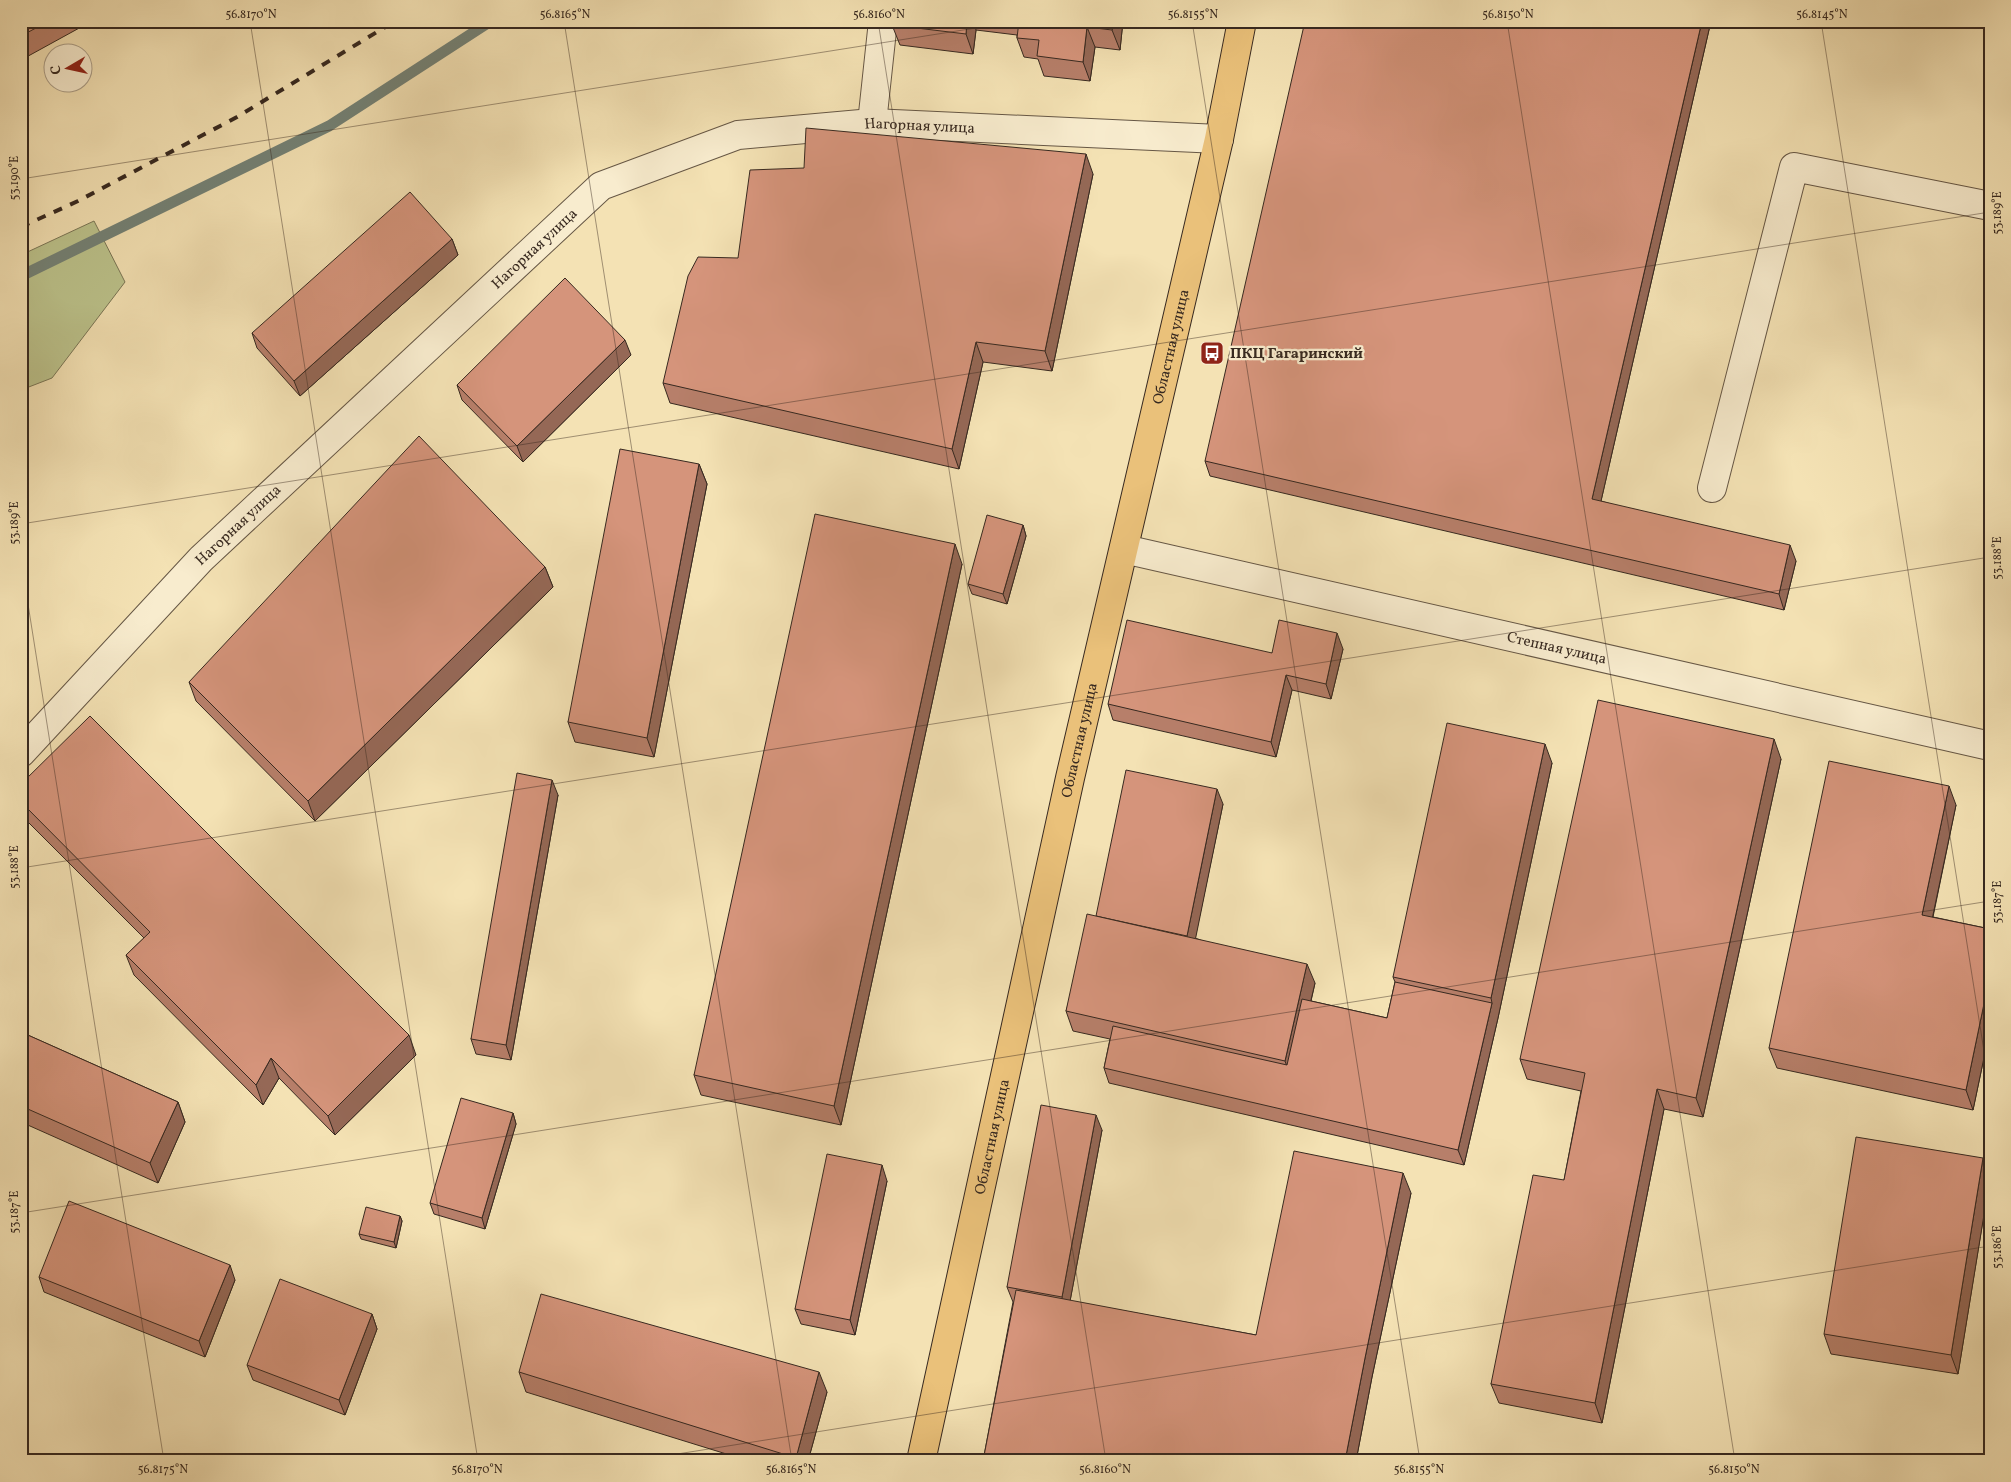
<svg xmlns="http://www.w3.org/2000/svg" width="2011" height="1482" font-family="Vollkorn,serif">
  <rect width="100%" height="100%" fill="#f4e2b4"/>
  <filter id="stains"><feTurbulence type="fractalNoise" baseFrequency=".004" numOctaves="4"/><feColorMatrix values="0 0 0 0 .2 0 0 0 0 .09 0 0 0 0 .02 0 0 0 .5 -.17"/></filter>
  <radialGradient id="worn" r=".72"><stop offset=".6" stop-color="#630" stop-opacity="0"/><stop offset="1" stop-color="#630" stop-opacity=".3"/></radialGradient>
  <path fill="#bcc38c" stroke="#7a7656" d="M94 221 125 282 52 378 21 390V255Z"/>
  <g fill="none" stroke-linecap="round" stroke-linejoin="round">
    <path stroke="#748276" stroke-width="11" d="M21 276 329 126 491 21"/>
    <g stroke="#665745" stroke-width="30">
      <g id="minor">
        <path d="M872 123 883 21"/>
        <path d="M1712 488 1794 167 1990 206"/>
        <path id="s1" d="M1124 549 1990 746"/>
        <path id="s2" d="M21 753 201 559 601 186 738 135 872 123 1219 139"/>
      </g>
    </g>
    <g stroke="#372920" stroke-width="30">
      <g id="major">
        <path id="s3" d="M921 1461 1070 778 1219 139 1242 21"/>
      </g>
    </g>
    <use href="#minor" stroke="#f8ecce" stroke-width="28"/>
    <use href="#major" stroke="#eac17a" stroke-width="28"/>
    <path stroke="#372920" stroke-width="4" stroke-dasharray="9 9" stroke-linecap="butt" d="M21 227 78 201 237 117 395 21"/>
  </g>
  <g fill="#b77f6a" stroke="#372920">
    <path d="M21 21H92L21 60Z"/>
    <path d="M893 21H1123L1120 50 1095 47 1090 81 1044 76 1038 59 1024 57 1017 38V35L976 30 973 54 900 45 892 25Z"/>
    <path d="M1711 21 1601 501 1796 561 1784 610 1210 476 1205 461Z"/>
    <path d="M1093 174 1052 371 983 362 959 469 670 403 663 383Z"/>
    <path d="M452 239 458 255 300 396 257 348 252 333Z"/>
    <path d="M631 355 523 462 462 400 457 385Z"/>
    <path d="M699 464 707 484 654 757 575 742 568 722Z"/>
    <path d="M1023 525 1026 536 1007 604 972 594 968 584Z"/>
    <path d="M962 564 841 1125 701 1095 694 1075Z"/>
    <path d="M545 567 553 587 315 821 196 701 189 682Z"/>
    <path d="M1343 649 1331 699 1292 690 1276 757 1113 720 1108 704 1272 653Z"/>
    <path d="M1781 759 1703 1117 1664 1109 1602 1423 1499 1403 1491 1384 1564 1180 1581 1091 1527 1079 1520 1059Z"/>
    <path d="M1552 763 1498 1018 1464 1165 1109 1083 1104 1068 1110 1039 1073 1031 1066 1011 1096 916 1223 804 1195 938 1315 983 1311 1001 1387 1018 1395 982 1393 977Z"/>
    <path d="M21 784 416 1055 335 1135 279 1078 263 1105 134 975 126 955 144 938 21 815Z"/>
    <path d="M558 795 511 1060 476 1054 471 1039Z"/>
    <path d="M1956 805 1933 917 1990 929V1029L1973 1110 1777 1068 1769 1048Z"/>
    <path d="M21 1032 178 1102 185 1122 158 1183 21 1122Z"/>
    <path d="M513 1113 516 1124 485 1229 434 1214 430 1203Z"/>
    <path d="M1102 1130 1070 1301 1256 1335 1411 1193 1372 1377 1356 1461H983L1013 1302 1007 1287Z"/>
    <path d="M1990 1177 1958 1374 1831 1354 1824 1334Z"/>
    <path d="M887 1181 855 1335 801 1324 795 1309Z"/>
    <path d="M400 1216 402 1221 396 1248 361 1239 359 1234Z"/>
    <path d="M39 1277 235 1280 205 1357 44 1292Z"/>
    <path d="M372 1314 377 1329 345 1415 253 1380 247 1365Z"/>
    <path d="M519 1372 827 1392 808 1461H749L526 1392Z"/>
  </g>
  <g fill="#956856" stroke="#372920">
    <path d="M967 21H973L976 30 973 54 966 34Z"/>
    <path d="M1114 21H1123L1120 50 1112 30Z"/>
    <path d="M1702 21H1711L1598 514 1592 499Z"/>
    <path d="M1087 27 1095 47 1090 81 1083 62Z"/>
    <path d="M1086 154 1093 174 1052 371 1045 351Z"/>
    <path d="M452 239 458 255 300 396 294 381Z"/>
    <path d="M625 340 631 355 523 462 517 446Z"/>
    <path d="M976 342 983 362 959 469 952 449Z"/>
    <path d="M699 464 707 484 654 757 647 738Z"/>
    <path d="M1023 525 1026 536 1007 604 1003 594Z"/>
    <path d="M955 544 962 564 841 1125 834 1106Z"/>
    <path d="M1790 545 1796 561 1784 610 1779 594Z"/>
    <path d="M545 567 553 587 315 821 308 801Z"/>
    <path d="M1337 633 1343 649 1331 699 1326 684Z"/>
    <path d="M1286 675 1292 690 1276 757 1271 742Z"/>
    <path d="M1774 739 1781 759 1703 1117 1696 1098Z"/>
    <path d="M1545 744 1552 763 1498 1018 1464 1165 1458 1150 1492 1003 1491 998Z"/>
    <path d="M552 780 558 795 511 1060 506 1045Z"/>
    <path d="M1949 786 1956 805 1929 934 1922 915Z"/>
    <path d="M1217 789 1223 804 1193 951 1187 936Z"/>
    <path d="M1307 964 1315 983 1292 1081 1285 1061Z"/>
    <path d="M1990 975V1029L1973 1110 1966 1090Z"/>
    <path d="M409 1035 416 1055 335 1135 328 1116Z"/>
    <path d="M271 1058 279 1078 263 1105 256 1085Z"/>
    <path d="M1657 1089 1664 1109 1602 1423 1595 1403Z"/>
    <path d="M178 1102 185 1122 158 1183 150 1163Z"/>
    <path d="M513 1113 516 1124 485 1229 482 1218Z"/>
    <path d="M1096 1115 1102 1130 1068 1312 1062 1297Z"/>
    <path d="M1983 1158 1990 1178 1958 1374 1951 1355Z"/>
    <path d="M882 1165 887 1181 855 1335 850 1320Z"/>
    <path d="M1403 1173 1411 1193 1372 1377 1356 1461H1345L1365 1358Z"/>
    <path d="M400 1216 402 1221 396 1248 394 1242Z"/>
    <path d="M230 1265 235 1280 205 1357 199 1341Z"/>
    <path d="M372 1314 377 1329 345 1415 339 1400Z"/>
    <path d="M819 1372 827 1392 808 1461H797L796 1458Z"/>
  </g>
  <g fill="#d5947b" stroke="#372920">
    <path d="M21 21H49L21 36Z"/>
    <path d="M893 21H967L966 34 892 25Z"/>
    <path d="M1019 21H1114L1112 30 1087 27 1083 62 1037 56 1039 40 1017 38Z"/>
    <path d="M1305 21H1702L1592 499 1790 545 1779 594 1205 461Z"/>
    <path d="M806 128 1086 154 1045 351 976 342 952 449 663 383 688 276 698 257 738 258 750 170 804 168Z"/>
    <path d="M410 192 452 239 294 381 252 333Z"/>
    <path d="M565 278 625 340 517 446 457 385Z"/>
    <path d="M419 436 545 567 308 801 189 682Z"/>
    <path d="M620 449 699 464 647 738 568 722Z"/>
    <path d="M815 514 955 544 834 1106 694 1075Z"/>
    <path d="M987 515 1023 525 1003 594 968 584Z"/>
    <path d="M1127 620 1272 653 1279 620 1337 633 1326 684 1286 675 1271 742 1108 704Z"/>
    <path d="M1598 700 1774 739 1696 1098 1657 1089 1595 1403 1491 1384 1533 1175 1564 1180 1585 1073 1520 1059Z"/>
    <path d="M90 716 409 1035 328 1116 271 1058 256 1085 126 955 150 932 21 802V784Z"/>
    <path d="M1447 723 1545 744 1491 998 1393 977Z"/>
    <path d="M1829 761 1949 786 1922 915 1990 929V975L1966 1090 1769 1048Z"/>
    <path d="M1126 770 1217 789 1187 936 1096 916Z"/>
    <path d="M517 773 552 780 506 1045 471 1039Z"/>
    <path d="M1087 914 1307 964 1285 1061 1066 1011Z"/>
    <path d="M1395 982 1492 1003 1458 1150 1104 1068 1113 1026 1287 1065 1302 999 1387 1018Z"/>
    <path d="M21 1032 178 1102 150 1163 21 1106Z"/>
    <path d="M461 1098 513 1113 482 1218 430 1203Z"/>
    <path d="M1041 1105 1096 1115 1062 1297 1007 1287Z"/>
    <path d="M1856 1137 1983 1158 1951 1355 1824 1334Z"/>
    <path d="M1294 1151 1403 1173 1365 1358 1345 1461H983L1016 1290 1256 1335Z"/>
    <path d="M827 1154 882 1165 850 1320 795 1309Z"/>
    <path d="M69 1201 230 1265 199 1341 39 1277Z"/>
    <path d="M366 1207 400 1216 394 1242 359 1234Z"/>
    <path d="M280 1279 372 1314 339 1400 247 1365Z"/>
    <path d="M541 1294 819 1372 796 1458 519 1372Z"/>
  </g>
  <path fill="none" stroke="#372920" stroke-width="1" stroke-opacity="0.45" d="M250 21 478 1461M564 21 792 1461M878 21 1106 1461M1192 21 1420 1461M1507 21 1735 1461M1821 21 1990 1089M21 179 1020 21M21 524 1990 212M21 560 164 1461M21 868 1990 557M21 1213 1990 901M633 1461 1990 1246"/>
  <defs>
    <g id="bus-square" transform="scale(1.25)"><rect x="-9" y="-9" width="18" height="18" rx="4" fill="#8f2418" stroke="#f8ecce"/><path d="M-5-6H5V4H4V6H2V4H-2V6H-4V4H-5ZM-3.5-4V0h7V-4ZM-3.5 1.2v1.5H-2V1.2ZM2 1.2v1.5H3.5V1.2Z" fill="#fff"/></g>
  </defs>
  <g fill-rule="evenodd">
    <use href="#bus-square" x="1212" y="353"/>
  </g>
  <g text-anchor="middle" stroke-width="4.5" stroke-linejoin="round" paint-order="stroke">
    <g font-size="15" fill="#372920" stroke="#f8ecce">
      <text dy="5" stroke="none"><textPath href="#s2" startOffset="1140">Нагорная улица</textPath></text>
      <text dy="5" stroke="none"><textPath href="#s2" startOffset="720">Нагорная улица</textPath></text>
      <text dy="5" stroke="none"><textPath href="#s3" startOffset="1142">Областная улица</textPath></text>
      <text dy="5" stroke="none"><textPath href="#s2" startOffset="315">Нагорная улица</textPath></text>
      <text dy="5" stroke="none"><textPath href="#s1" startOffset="444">Степная улица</textPath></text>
      <text dy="5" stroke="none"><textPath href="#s3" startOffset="738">Областная улица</textPath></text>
      <text dy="5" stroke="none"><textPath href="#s3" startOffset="332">Областная улица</textPath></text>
    </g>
    <g font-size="15" font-weight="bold" fill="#372920" stroke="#f8ecce" text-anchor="start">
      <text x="1230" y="358">ПКЦ Гагаринский</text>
    </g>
  </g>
  <rect width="2011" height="1482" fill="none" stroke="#f4e2b4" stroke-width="55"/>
  <g transform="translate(68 68) rotate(261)"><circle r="24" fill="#f8ecce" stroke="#ab9e88"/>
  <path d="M0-4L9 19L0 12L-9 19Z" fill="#8f2418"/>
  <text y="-8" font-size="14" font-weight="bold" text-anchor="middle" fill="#372920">С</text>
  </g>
  <rect x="28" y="28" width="1956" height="1426" fill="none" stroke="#372920" stroke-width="2"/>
  <g font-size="12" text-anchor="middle" fill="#372920">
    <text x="251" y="18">56.8170°N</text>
    <text x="565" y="18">56.8165°N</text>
    <text x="879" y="18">56.8160°N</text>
    <text x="1193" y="18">56.8155°N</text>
    <text x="1508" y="18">56.8150°N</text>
    <text x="1822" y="18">56.8145°N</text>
    <text transform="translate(14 178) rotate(-90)" y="4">53.190°E</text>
    <text transform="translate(1997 213) rotate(-90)" y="4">53.189°E</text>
    <text transform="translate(14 523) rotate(-90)" y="4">53.189°E</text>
    <text transform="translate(1997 558) rotate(-90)" y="4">53.188°E</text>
    <text transform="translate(14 867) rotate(-90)" y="4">53.188°E</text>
    <text transform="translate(1997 902) rotate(-90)" y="4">53.187°E</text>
    <text transform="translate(14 1212) rotate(-90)" y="4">53.187°E</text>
    <text transform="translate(1997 1247) rotate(-90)" y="4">53.186°E</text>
    <text x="163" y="1473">56.8175°N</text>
    <text x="477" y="1473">56.8170°N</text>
    <text x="791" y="1473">56.8165°N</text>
    <text x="1105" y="1473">56.8160°N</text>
    <text x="1419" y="1473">56.8155°N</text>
    <text x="1734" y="1473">56.8150°N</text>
  </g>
  <rect width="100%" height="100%" filter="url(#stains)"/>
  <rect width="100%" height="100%" fill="url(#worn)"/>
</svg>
